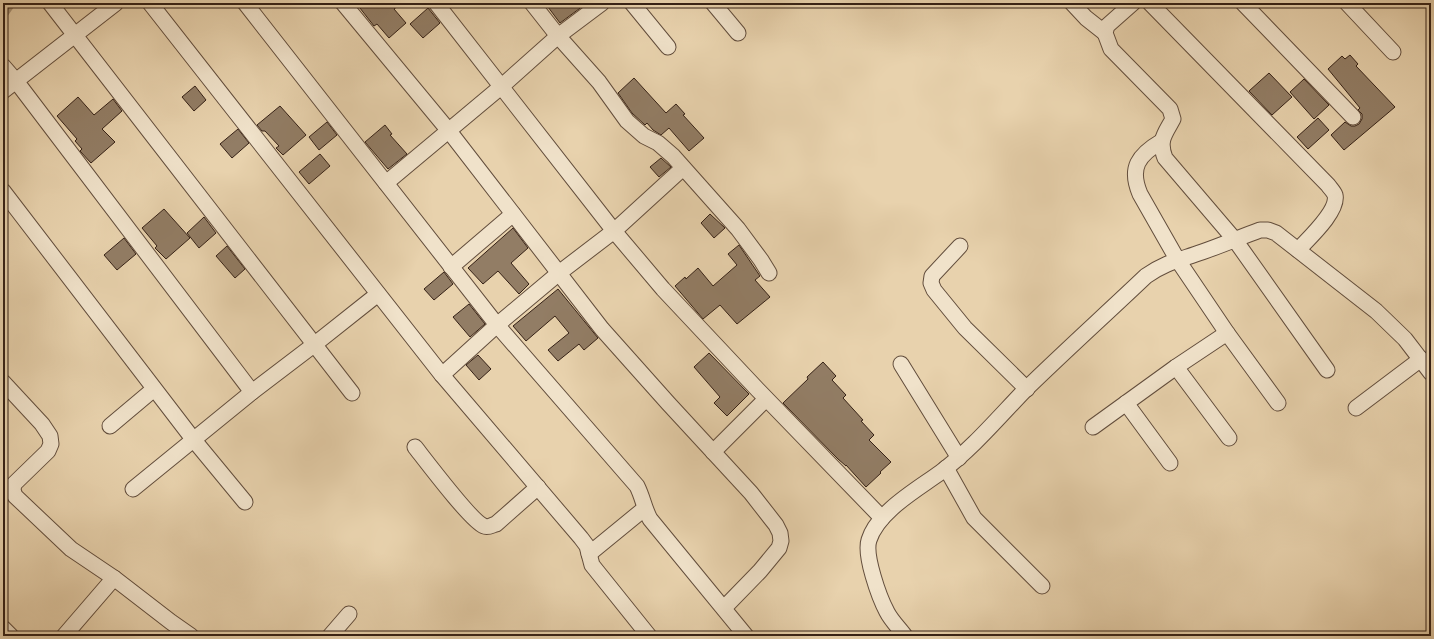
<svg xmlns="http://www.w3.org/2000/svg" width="1434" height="639" font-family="'Gentium Book Plus',serif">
  <rect width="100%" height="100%" fill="#e8d2ad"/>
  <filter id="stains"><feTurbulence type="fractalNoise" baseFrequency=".005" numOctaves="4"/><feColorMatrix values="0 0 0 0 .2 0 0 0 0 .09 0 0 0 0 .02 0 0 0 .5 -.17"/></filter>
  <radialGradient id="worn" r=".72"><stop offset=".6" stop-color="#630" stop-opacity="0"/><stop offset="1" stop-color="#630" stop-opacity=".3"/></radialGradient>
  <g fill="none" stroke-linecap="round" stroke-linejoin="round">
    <path stroke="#ab967a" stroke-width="11" d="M3 13 10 3"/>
  </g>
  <g fill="#927d65" stroke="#352116">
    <path d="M356 3H402L394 9 406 23 389 38 377 24 374 26Z"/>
    <path d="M545 3H587L560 23Z"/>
    <path d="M428 8 440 23 423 38 410 24Z"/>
    <path d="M1350 55 1358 64 1356 66 1395 107 1344 150 1331 135 1345 122 1351 126H1355L1359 124 1362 119V114L1358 110 1360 108 1328 69 1342 56 1345 59Z"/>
    <path d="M1269 73 1292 97 1272 115 1249 91Z"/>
    <path d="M634 78 666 113 676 104 685 114 683 115 704 138 689 151 669 128 661 135 653 130 647 123 645 125 632 113 618 93Z"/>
    <path d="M1304 79 1329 105 1314 119 1290 92Z"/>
    <path d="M195 86 206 100 194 111 182 97Z"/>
    <path d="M78 97 94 115 113 99 122 111 102 129 115 142 91 163 80 151 82 149 75 141 77 139 57 116Z"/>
    <path d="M280 106 306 135 283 155 276 148 279 146 265 131H262L257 125Z"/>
    <path d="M1318 118 1329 130 1308 149 1297 137Z"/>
    <path d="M327 122 337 135 319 150 309 137Z"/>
    <path d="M385 125 392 134 390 135 407 154 388 169 365 142Z"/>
    <path d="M238 129 249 143 232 158 220 144Z"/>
    <path d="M320 154 330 166 309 184 299 172Z"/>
    <path d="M661 158 671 167 659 177 650 167Z"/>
    <path d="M164 209 190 238 166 259 155 248 157 246 142 228Z"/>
    <path d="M710 214 725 228 714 238 701 223Z"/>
    <path d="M204 217 216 233 199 248 187 233Z"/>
    <path d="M513 228 528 248 511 263 529 284 519 294 498 271 483 284 468 268Z"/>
    <path d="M124 238 136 254 117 270 104 255Z"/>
    <path d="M739 245 760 276 755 280 770 297 737 324 720 305 703 319 675 286 685 277 686 279 698 268 713 286 737 265 728 254Z"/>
    <path d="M227 246 245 269 235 278 216 256Z"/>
    <path d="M444 272 453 284 434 300 424 289Z"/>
    <path d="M558 289 598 338 584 350 579 344 558 361 548 350 569 333 555 316 526 341 513 326Z"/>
    <path d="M469 304 485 324 470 337 453 317Z"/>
    <path d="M709 353 749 394 727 416 714 403 720 397 694 367Z"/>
    <path d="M478 355 491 369 479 380 466 365Z"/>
    <path d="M823 362 836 376 832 380 846 395 843 398 863 420 861 421 874 435 869 440 891 462 880 472 881 473 866 487 846 465V466L838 459 783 403 808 379 807 377Z"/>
  </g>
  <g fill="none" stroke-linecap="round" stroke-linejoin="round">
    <g stroke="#624d3c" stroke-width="17">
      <g id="minor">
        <path d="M50 3 352 393"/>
        <path d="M150 3 442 375 581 538 587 546 592 565 649 636"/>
        <path d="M245 3 497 325 637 486C643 498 644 508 650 519L746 636"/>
        <path d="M343 3 449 131 602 329 668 403 751 493 776 525 780 533 781 541 779 548 760 571 724 608"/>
        <path d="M436 3 614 231 663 289 757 389 882 518"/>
        <path d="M532 3 558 36 599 82 627 121 644 136 658 143 673 156 738 229 761 260 769 273"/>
        <path d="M632 3 668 47"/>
        <path d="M713 3 738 33"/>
        <path d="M1072 3 1086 18 1105 33"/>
        <path d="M1133 3 1107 26 1105 33 1111 49 1170 109 1173 119C1165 134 1158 140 1165 158L1235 240 1327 370"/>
        <path d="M1150 3 1328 185C1330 188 1334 192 1335 195 1339 211 1308 239 1298 250"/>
        <path d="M1243 3 1353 117"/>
        <path d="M1347 3 1393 52"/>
        <path d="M3 66 16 81 252 392"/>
        <path d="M3 91 116 3"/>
        <path d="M1162 141C1138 155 1129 168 1140 194L1177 259 1227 333 1278 403"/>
        <path d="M386 183 502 86 558 36 602 3"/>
        <path d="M3 191 193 439 245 502"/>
        <path d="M960 246 932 276 931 283 934 290 965 328 1027 389"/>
        <path d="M451 267 513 214"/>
        <path d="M901 364 959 458"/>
        <path d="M1176 367 1229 438"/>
        <path d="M442 375 497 325 559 273 614 231 683 168"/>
        <path d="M3 382 42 424 50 436 51 444 48 451 14 484 13 490 15 496 71 549 114 578 171 622 191 636"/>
        <path d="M1126 403 1170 463"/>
        <path d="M1356 408 1421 359"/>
        <path d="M110 426 154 389"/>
        <path d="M1093 427 1176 367 1227 333"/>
        <path d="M415 447C426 461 472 522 484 526 488 528 492 525 496 524L538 487"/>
        <path d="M713 452 766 399"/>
        <path d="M946 468 974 518 1042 586"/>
        <path d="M133 489 252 392 315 344 378 294"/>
        <path d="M589 554 644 509"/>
        <path d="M3 628 11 636"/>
        <path d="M64 636 114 578"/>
        <path d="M330 636 349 614"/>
        <path d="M905 636C899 628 891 620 887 612 879 597 864 555 869 540 878 511 918 489 941 472 972 449 998 418 1025 390 1065 351 1106 314 1146 276 1166 262 1180 260 1202 252 1222 245 1241 237 1260 230H1268L1276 233 1376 311 1405 339 1431 373"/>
      </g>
    </g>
    <use href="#minor" stroke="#f0e2ca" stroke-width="15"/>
  </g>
  <rect width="1434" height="639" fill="none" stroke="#e8d2ad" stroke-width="16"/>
  <rect x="4" y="4" width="1426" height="631" fill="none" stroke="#352116" stroke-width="2"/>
  <rect x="8" y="8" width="1418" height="623" fill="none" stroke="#352116"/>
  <rect width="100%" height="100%" filter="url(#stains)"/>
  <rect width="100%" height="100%" fill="url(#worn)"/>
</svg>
